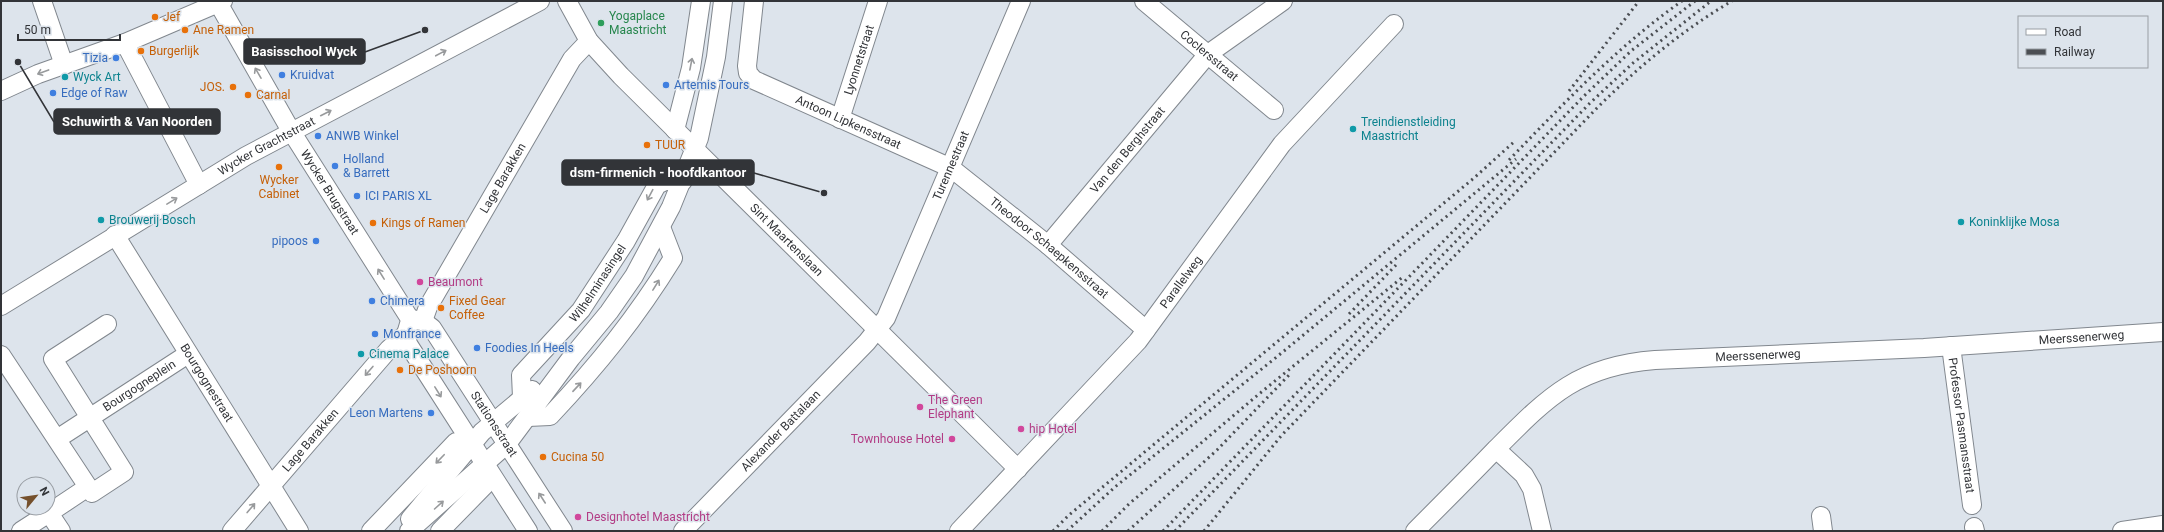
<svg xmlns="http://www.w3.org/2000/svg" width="2164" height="532" font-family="Roboto,sans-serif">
  <rect width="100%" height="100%" fill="#dde4ec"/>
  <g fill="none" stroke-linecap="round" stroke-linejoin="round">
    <g stroke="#81878e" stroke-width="20">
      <g id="minor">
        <path d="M42 1 64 65"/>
        <path id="s1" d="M217 1 291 131 410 319"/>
        <path id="s2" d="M567 1 589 41 621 76 1018 469"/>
        <path id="s3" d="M754 1 747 66 748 73 754 80 951 168 1048 245 1146 330"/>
        <path id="s4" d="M1144 1 1274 110"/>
        <path d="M125 43 199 185"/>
        <path d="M1 91 38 74 125 43 223 1"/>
        <path id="s5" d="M840 119 878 1"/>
        <path d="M675 130 691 68 701 1"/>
        <path id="s6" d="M115 235 299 531"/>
        <path id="s7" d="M1048 245 1208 54 1283 1"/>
        <path id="s8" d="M1 306 246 156 540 1"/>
        <path id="s9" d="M410 319 423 321 432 328 563 531"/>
        <path id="s10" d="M423 321 428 307 572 59 589 41"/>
        <path d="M409 324 406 334 408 344 528 531"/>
        <path id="s11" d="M1951 346 1972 505"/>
        <path d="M1 355 92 493 124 472 53 359 107 324"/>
        <path id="s12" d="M522 397 521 375 581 310 626 241 657 185 665 181H683"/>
        <path d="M528 417 550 416C598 365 636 318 673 258L661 227"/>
        <path id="s13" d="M57 439 188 354"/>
        <path d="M1496 449 1524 475 1532 489 1542 531"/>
        <path d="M1821 516 1823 531"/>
        <path d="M410 519 482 432 532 390"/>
        <path d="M1974 527 1975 531"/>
        <path d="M21 531 49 513"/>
        <path d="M61 531 49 513 88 487"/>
        <path id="s14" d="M232 531 389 349 406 334"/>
        <path d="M371 531 456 442 471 444"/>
        <path d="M409 531 507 444 571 358 609 312 634 276 671 207 699 138 716 57 723 1"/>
        <path d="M440 531 485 485V466"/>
        <path id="s15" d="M683 531 867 342 886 318 1021 1"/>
        <path id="s16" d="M959 531 1138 341 1282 144 1394 24"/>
        <path id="s17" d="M1415 531C1442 504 1468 478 1494 451 1547 398 1576 366 1655 360L1924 348 2163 332"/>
        <path d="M2122 531 2163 525"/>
      </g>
    </g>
    <use href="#minor" stroke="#fff" stroke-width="18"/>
    <g stroke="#4b4e53" stroke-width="3" stroke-dasharray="2 4" stroke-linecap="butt">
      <path d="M1569 91 1639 1"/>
      <path d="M1509 160C1564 103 1617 47 1682 1"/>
      <path d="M1349 314 1396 265"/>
      <path d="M1053 531 1069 515 1474 178 1515 141"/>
      <path d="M1067 531 1115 487 1284 351 1516 159"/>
      <path d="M1102 531 1130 503 1259 394 1404 276"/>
      <path d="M1128 531 1217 450 1290 374"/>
      <path d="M1163 531 1583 97 1631 51 1695 1"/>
      <path d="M1175 531 1590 103 1633 63 1711 1"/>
      <path d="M1204 531 1281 436 1596 109C1637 68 1681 31 1732 1"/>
    </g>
  </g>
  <defs><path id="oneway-shaft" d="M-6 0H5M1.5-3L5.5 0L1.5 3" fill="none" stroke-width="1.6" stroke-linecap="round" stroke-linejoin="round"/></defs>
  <g stroke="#989a9c">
    <use href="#oneway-shaft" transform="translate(441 53) rotate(-28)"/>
    <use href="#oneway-shaft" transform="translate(691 64) rotate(-79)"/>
    <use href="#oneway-shaft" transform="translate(43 72) rotate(160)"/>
    <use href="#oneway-shaft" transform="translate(258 73) rotate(-120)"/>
    <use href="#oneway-shaft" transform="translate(326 113) rotate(-27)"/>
    <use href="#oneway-shaft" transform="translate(650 195) rotate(118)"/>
    <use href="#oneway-shaft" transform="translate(172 201) rotate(-31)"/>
    <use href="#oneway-shaft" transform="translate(381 274) rotate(-122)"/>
    <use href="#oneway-shaft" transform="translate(656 285) rotate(-58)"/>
    <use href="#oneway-shaft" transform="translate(369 371) rotate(131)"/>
    <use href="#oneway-shaft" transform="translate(577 387) rotate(-47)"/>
    <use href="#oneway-shaft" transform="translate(438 392) rotate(58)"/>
    <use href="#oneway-shaft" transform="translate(440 459) rotate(134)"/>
    <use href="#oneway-shaft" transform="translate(542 498) rotate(-123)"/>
    <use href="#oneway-shaft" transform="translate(439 505) rotate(-42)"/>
    <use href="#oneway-shaft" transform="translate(251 508) rotate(-50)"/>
  </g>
  <g fill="#e8710a" stroke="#dde4ec" stroke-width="1.5">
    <circle cx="155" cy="17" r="4"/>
    <circle cx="185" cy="30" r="4"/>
    <circle cx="141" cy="51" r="4"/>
    <circle cx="233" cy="87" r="4"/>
    <circle cx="248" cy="95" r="4"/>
    <circle cx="647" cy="145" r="4"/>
    <circle cx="279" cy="167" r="4"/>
    <circle cx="373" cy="223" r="4"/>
    <circle cx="441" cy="308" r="4"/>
    <circle cx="400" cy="370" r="4"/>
    <circle cx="543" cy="457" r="4"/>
  </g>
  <circle fill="#2e9e5b" stroke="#dde4ec" stroke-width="1.5" cx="601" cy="23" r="4"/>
  <g fill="#3f7fe0" stroke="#dde4ec" stroke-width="1.5">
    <circle cx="116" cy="58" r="4"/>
    <circle cx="282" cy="75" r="4"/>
    <circle cx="666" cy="85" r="4"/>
    <circle cx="53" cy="93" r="4"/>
    <circle cx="318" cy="136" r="4"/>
    <circle cx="335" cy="166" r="4"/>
    <circle cx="357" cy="196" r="4"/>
    <circle cx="316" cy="241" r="4"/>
    <circle cx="372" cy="301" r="4"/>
    <circle cx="375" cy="334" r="4"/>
    <circle cx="477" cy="348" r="4"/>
    <circle cx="431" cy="413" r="4"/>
  </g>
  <g fill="#0f9aa8" stroke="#dde4ec" stroke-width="1.5">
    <circle cx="65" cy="77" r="4"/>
    <circle cx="1353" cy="129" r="4"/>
    <circle cx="101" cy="220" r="4"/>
    <circle cx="1961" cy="222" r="4"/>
    <circle cx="361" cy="354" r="4"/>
  </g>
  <g fill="#d1479c" stroke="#dde4ec" stroke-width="1.5">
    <circle cx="420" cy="282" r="4"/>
    <circle cx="920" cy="407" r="4"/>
    <circle cx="1021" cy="429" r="4"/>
    <circle cx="952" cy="439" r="4"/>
    <circle cx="578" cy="517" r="4"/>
  </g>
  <g text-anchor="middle" stroke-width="3" stroke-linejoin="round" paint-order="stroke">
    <g font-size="12" fill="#27864d" stroke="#dde4ec" text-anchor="start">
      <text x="609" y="20">Yogaplace<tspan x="609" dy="14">Maastricht</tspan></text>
    </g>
    <g font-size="12" fill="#c56008" stroke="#dde4ec" text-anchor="start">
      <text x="163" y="21">Jef</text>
      <text x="193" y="34">Ane Ramen</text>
      <text x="149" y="55">Burgerlijk</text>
      <text x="225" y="91" text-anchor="end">JOS.</text>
      <text x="256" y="99">Carnal</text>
      <text x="655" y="149">TUUR</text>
      <text x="279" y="184" text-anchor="middle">Wycker<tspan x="279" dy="14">Cabinet</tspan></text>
      <text x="381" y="227">Kings of Ramen</text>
      <text x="449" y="305">Fixed Gear<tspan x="449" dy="14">Coffee</tspan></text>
      <text x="408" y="374">De Poshoorn</text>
      <text x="551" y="461">Cucina 50</text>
    </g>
    <g font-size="12" fill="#323438" stroke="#dde4ec">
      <text dy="4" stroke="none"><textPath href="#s4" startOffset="85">Coclersstraat</textPath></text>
      <text dy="4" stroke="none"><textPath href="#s5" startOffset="62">Lyonnetstraat</textPath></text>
      <text dy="4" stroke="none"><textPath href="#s3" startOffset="185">Antoon Lipkensstraat</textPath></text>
      <text dy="4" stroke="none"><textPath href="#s8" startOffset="310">Wycker Grachtstraat</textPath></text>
      <text dy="4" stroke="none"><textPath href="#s7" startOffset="124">Van den Berghstraat</textPath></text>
      <text dy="4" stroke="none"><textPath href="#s15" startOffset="460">Turennestraat</textPath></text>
      <text dy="4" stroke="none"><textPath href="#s10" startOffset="164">Lage Barakken</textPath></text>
      <text dy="4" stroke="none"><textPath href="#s1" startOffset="222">Wycker Brugstraat</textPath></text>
      <text dy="4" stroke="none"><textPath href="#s2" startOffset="326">Sint Maartenslaan</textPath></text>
      <text dy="4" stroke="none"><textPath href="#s3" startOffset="424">Theodoor Schaepkensstraat</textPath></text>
      <text dy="4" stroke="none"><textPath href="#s16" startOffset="334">Parallelweg</textPath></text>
      <text dy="4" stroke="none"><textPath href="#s12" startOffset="142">Wilhelminasingel</textPath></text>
      <text dy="4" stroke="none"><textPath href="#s17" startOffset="730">Meerssenerweg</textPath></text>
      <text dy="4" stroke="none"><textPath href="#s17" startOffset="406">Meerssenerweg</textPath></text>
      <text dy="4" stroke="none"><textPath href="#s6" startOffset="174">Bourgognestraat</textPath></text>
      <text dy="4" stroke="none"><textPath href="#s13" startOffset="98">Bourgogneplein</textPath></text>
      <text dy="4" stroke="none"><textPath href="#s9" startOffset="139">Stationsstraat</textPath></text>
      <text dy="4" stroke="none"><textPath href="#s11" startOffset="80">Professor Pasmansstraat</textPath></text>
      <text dy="4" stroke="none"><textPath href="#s15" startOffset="140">Alexander Battalaan</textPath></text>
      <text dy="4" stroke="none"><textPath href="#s14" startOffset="120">Lage Barakken</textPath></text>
    </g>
    <g font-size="12" fill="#366cbe" stroke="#dde4ec" text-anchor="start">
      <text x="108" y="62" text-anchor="end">Tizia</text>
      <text x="290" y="79">Kruidvat</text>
      <text x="674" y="89">Artemis Tours</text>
      <text x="61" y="97">Edge of Raw</text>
      <text x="326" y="140">ANWB Winkel</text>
      <text x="343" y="163">Holland<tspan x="343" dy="14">&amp; Barrett</tspan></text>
      <text x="365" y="200">ICI PARIS XL</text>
      <text x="308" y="245" text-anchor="end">pipoos</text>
      <text x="380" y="305">Chimera</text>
      <text x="383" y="338">Monfrance</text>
      <text x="485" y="352">Foodies In Heels</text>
      <text x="423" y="417" text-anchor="end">Leon Martens</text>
    </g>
    <g font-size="12" fill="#0d838f" stroke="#dde4ec" text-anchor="start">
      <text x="73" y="81">Wyck Art</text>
      <text x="1361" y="126">Treindienstleiding<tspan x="1361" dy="14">Maastricht</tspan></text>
      <text x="109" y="224">Brouwerij Bosch</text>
      <text x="1969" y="226">Koninklijke Mosa</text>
      <text x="369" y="358">Cinema Palace</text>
    </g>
    <g font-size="12" fill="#b23c85" stroke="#dde4ec" text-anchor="start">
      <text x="428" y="286">Beaumont</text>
      <text x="928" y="404">The Green<tspan x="928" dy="14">Elephant</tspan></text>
      <text x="1029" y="433">hip Hotel</text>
      <text x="944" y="443" text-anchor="end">Townhouse Hotel</text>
      <text x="586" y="521">Designhotel Maastricht</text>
    </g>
  </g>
  <path fill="none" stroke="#323438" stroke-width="1.5" d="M425 30L365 52M18 62L54 122M824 193L754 173"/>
  <g fill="#323438" stroke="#dde4ec" stroke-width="1.5">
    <circle cx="425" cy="30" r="4"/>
    <circle cx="18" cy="62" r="4"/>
    <circle cx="824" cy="193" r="4"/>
  </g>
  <g fill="#323438" stroke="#323438" stroke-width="1.5">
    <rect x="244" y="39" width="121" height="25" rx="4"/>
    <rect x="54" y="109" width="166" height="25" rx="4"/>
    <rect x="562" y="160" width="192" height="25" rx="4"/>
  </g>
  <g font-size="13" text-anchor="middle" font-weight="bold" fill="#fff">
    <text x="304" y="56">Basisschool Wyck</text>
    <text x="137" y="126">Schuwirth &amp; Van Noorden</text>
    <text x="658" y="177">dsm-firmenich - hoofdkantoor</text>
  </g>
  <rect width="2164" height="532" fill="none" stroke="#323438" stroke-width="4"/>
  <rect x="2018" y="16" width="130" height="52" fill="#dde4ec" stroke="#999ea4"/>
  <rect x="2026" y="29" width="20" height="6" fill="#ffffff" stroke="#999ea4"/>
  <text x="2054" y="36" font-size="12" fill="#323438">Road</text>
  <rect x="2026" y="49" width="20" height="6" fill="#4b4e53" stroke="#999ea4"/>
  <text x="2054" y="56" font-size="12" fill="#323438">Railway</text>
  <g transform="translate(36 496) rotate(61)"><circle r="19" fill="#dde4ec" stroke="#999ea4"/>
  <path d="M0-3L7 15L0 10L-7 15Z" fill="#75502c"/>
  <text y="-6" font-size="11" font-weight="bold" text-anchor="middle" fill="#323438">N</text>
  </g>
  <path d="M18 34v6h102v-6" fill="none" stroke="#323438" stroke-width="2"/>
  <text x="24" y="34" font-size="12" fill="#323438" stroke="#dde4ec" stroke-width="3" paint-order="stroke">50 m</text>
</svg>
